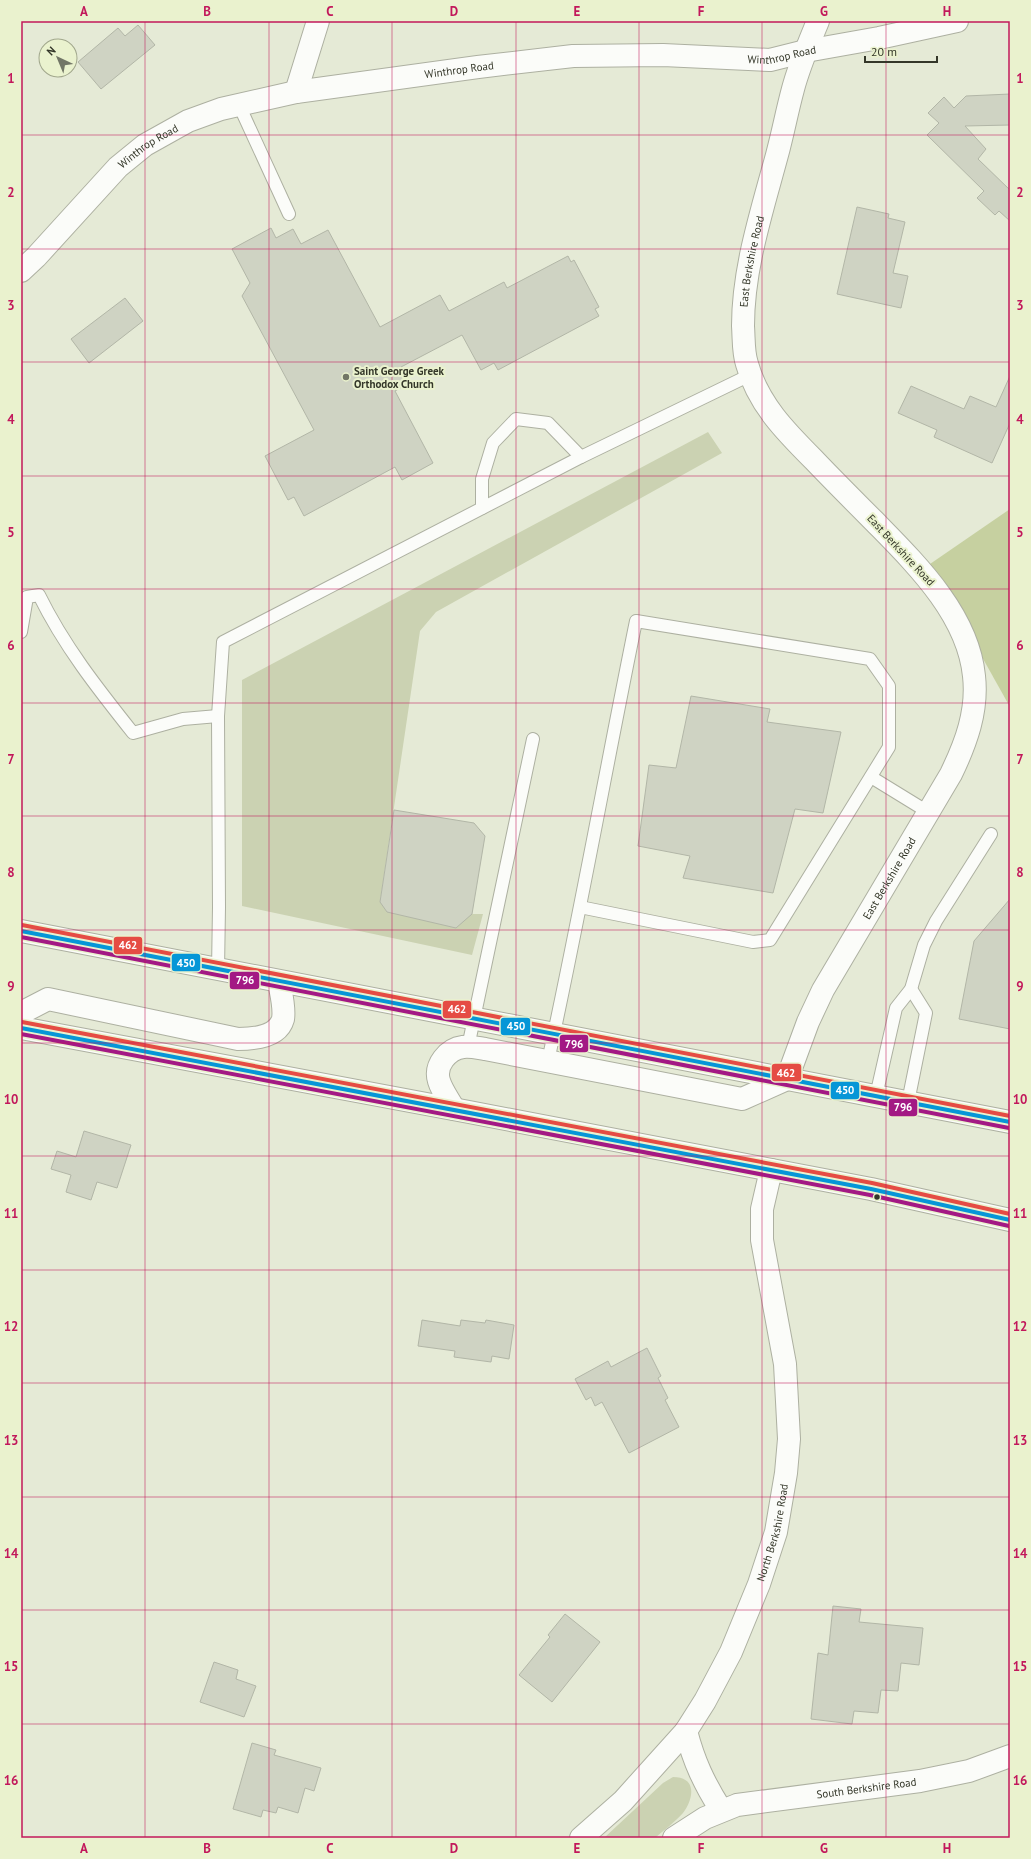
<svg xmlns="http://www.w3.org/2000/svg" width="1031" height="1859" font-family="'PT Sans',sans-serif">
  <rect width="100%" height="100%" fill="#e5ead6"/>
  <g fill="#cbd2b2">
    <path d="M708 432 722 453 436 612 420 631 380 902 472 914H483L472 955 242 906V680Z"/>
    <path d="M673 1777C697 1777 694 1798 683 1813 675 1822 664 1830 655 1838H604L663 1783Z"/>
  </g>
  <path fill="#c6d0a0" d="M1010 509V707L930 564Z"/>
  <g fill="#cfd3c3" stroke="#b2b6a7">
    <path d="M138 25 155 45 101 89 78 62 118 28 125 36Z"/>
    <path d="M1010 94V125L965 126 986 149 978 159 1010 190V221L999 211 995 215 977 198 984 191 927 135 939 123 928 113 944 97 954 108 966 96Z"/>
    <path d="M857 207 889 214 888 218 905 222 893 273 908 276 901 308 837 294Z"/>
    <path d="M271 228 276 238 293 229 301 244 328 230 380 327 440 295 449 311 504 282 507 288 568 256 571 262 574 260 599 307 595 309 599 316 498 370 494 363 481 370 462 335 401 367 409 383 395 391 433 463 402 480 395 467 304 516 294 497 288 500 265 456 314 430 242 296 250 283 232 249Z"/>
    <path d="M125 298 143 321 89 363 71 339Z"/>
    <path d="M1010 376V423L992 463 934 437 937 430 898 413 911 386 964 409 970 396 996 407Z"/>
    <path d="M691 696 770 709 767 722 841 732 823 813 795 809 773 893 683 878 690 856 638 846 649 765 676 768Z"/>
    <path d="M394 810 474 823 485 836 472 914 456 928 387 912 380 902Z"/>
    <path d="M1010 899V1029L959 1019 974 941Z"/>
    <path d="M84 1131 131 1145 117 1188 97 1182 91 1200 66 1192 71 1175 51 1169 57 1151 76 1157Z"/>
    <path d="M422 1320 460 1326 461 1320 485 1323 486 1320 514 1325 509 1359 492 1356 491 1362 454 1357 455 1351 418 1346Z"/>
    <path d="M647 1348 661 1376 658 1378 668 1398 665 1400 679 1427 629 1453 602 1402 595 1406 591 1397 586 1400 575 1379 608 1361 611 1367Z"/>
    <path d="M833 1606 861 1609 859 1622 923 1628 919 1665 901 1663 898 1691 881 1690 878 1713 854 1711 852 1724 811 1719 818 1653 828 1655Z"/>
    <path d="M565 1614 600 1642 552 1702 519 1675 550 1637 548 1635Z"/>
    <path d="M214 1662 238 1670 236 1679 256 1686 244 1717 200 1702Z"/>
    <path d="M252 1743 276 1750 274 1755 321 1768 314 1791 305 1788 298 1813 278 1807 276 1813 263 1810 261 1817 233 1809Z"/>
  </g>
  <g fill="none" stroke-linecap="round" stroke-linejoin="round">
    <g stroke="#adb0a1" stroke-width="14">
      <g id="service">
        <path d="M239 105 289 214"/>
        <path d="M482 508V479L493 443 516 419 548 423 581 457"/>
        <path d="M21 632 27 597 39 595C64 646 98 689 133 733L183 719 218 716"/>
        <path d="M871 777 928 812"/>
        <path d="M218 970 219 907 218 716 223 642 581 457 750 375"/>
        <path d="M468 1047 533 739"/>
        <path d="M548 1061C580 915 606 768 636 621L870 659 889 686V747L770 940 753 942 580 907"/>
        <path d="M876 1096 896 1008 911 989 924 945 936 921 991 834"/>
        <path d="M908 1102 926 1013 911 989"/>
      </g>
    </g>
    <g stroke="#adb0a1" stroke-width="24">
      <g id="minor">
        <path d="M296 92 318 21"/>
        <path id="s1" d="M21 271 36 257 118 167 145 145 188 121 221 109 296 92 478 67 573 56 663 55 770 60 806 51 879 38 957 21"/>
        <path id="s2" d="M787 1079 808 1022 823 990 951 774C966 743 978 711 974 676 968 614 915 563 874 521 854 501 834 481 814 460 786 432 758 404 747 364 743 352 744 339 743 326 743 268 762 211 777 155 783 133 787 111 793 89 799 66 809 43 818 21"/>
        <path d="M686 1731C694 1762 704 1783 721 1810"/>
        <path id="s3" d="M581 1838 623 1801 686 1731 705 1701 731 1652 759 1584 776 1532 786 1473 789 1439 785 1364 762 1240V1209L771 1170"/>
        <path id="s4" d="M674 1838 705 1818 737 1805 920 1781 969 1771 1010 1756"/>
      </g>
    </g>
    <g stroke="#adb0a1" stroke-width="24">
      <g id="primary">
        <path d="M21 931 1010 1122"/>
        <path d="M21 1013 48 999 238 1039C253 1039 278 1037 283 1019 285 1008 281 993 279 982"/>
        <path d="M21 1028 469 1112 871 1189 1010 1220"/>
        <path d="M454 1109C449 1100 442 1091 439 1081 434 1065 448 1049 463 1047 471 1046 478 1048 485 1049L742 1099 787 1079"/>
      </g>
    </g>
    <use href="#service" stroke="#fbfcf9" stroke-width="12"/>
    <use href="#minor" stroke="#fbfcf9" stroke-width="22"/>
    <use href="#primary" stroke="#fbfcf9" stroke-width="22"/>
    <g stroke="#eaf2ce" stroke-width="7">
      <g id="bus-1">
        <path d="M21 931 1010 1122"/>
        <path d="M21 1028 871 1189 1010 1220"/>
      </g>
    </g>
    <g stroke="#eaf2ce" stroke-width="7">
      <g id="bus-2">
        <path d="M21 937 1009 1128"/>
        <path d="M21 1034 870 1195 1009 1226"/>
      </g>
    </g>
    <g stroke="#eaf2ce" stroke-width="7">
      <g id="bus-3">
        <path d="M22 925 1010 1116"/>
        <path d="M22 1022 872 1183 1010 1214"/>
      </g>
    </g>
    <use href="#bus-1" stroke="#0696d7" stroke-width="4"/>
    <use href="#bus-2" stroke="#a31984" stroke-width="4"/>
    <use href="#bus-3" stroke="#e54c44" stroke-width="4"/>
  </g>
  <path fill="none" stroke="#c2185b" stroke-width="1" stroke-opacity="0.55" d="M145 21V1838M269 21V1838M392 21V1838M516 21V1838M639 21V1838M762 21V1838M886 21V1838M21 135H1010M21 249H1010M21 362H1010M21 476H1010M21 589H1010M21 703H1010M21 816H1010M21 930H1010M21 1043H1010M21 1156H1010M21 1270H1010M21 1383H1010M21 1497H1010M21 1610H1010M21 1724H1010"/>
  <circle fill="#727666" stroke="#eaf2ce" stroke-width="1.5" cx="346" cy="377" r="4"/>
  <circle fill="#343729" stroke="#eaf2ce" stroke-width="1.5" cx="877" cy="1197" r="3.5"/>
  <g text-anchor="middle" stroke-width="4" stroke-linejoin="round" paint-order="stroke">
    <g font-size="11" fill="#343729" stroke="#eaf2ce">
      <text dy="4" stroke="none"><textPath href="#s1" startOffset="827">Winthrop Road</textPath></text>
      <text dy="4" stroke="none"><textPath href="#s1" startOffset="503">Winthrop Road</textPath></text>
      <text dy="4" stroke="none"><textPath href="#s1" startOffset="179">Winthrop Road</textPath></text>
      <text dy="4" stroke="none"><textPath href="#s2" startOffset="945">East Berkshire Road</textPath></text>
      <text transform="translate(901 550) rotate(47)" y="4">East Berkshire Road</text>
      <text dy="4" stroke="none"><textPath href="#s2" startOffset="226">East Berkshire Road</textPath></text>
      <text dy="4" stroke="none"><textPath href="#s3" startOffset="368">North Berkshire Road</textPath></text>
      <text dy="4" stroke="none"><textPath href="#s4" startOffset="202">South Berkshire Road</textPath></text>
    </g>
    <g font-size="11" font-weight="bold" fill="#343729" stroke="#eaf2ce" text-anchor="start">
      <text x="354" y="375">Saint George Greek<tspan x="354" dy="13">Orthodox Church</tspan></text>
    </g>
  </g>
  <g stroke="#eaf2ce" stroke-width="1.5">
    <rect x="113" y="936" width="30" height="19" rx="4" fill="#e54c44"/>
    <rect x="171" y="953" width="30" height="19" rx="4" fill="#0696d7"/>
    <rect x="229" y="971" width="31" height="19" rx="4" fill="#a31984"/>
    <rect x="442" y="1000" width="30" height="19" rx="4" fill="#e54c44"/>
    <rect x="500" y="1017" width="31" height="19" rx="4" fill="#0696d7"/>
    <rect x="559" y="1034" width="30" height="19" rx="4" fill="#a31984"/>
    <rect x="771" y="1063" width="31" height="19" rx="4" fill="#e54c44"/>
    <rect x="830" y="1081" width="30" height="19" rx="4" fill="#0696d7"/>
    <rect x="888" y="1098" width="30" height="19" rx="4" fill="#a31984"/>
  </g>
  <g font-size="11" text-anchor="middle" font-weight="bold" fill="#fff">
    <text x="128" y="949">462</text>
    <text x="186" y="967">450</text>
    <text x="245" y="984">796</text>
    <text x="457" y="1013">462</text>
    <text x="516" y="1030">450</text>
    <text x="574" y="1048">796</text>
    <text x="786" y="1077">462</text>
    <text x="845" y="1094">450</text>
    <text x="903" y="1111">796</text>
  </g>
  <rect width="1031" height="1859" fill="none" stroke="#eaf2ce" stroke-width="44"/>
  <g transform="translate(58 58) rotate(316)"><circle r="19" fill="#eaf2ce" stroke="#a1a78c"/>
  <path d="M0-3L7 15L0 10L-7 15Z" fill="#727666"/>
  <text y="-6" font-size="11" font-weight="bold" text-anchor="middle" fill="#343729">N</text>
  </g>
  <path d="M865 56v6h72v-6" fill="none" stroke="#343729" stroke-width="2"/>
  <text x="871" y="56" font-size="12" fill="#343729" stroke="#eaf2ce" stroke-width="3" paint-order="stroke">20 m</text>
  <rect x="22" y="22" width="987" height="1815" fill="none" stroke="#c2185b" stroke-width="1.5"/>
  <g font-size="13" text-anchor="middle" font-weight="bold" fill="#c2185b">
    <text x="84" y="16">A</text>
    <text x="207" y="16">B</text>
    <text x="330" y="16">C</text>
    <text x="454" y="16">D</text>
    <text x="577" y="16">E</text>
    <text x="701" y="16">F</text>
    <text x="824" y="16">G</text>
    <text x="947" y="16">H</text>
    <text x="11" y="83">1</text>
    <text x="1020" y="83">1</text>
    <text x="11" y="197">2</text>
    <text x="1020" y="197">2</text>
    <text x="11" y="310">3</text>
    <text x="1020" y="310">3</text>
    <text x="11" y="424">4</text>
    <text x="1020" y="424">4</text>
    <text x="11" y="537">5</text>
    <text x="1020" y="537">5</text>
    <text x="11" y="650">6</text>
    <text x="1020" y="650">6</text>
    <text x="11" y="764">7</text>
    <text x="1020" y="764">7</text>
    <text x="11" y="877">8</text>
    <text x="1020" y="877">8</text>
    <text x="11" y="991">9</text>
    <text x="1020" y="991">9</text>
    <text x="11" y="1104">10</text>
    <text x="1020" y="1104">10</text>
    <text x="11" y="1218">11</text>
    <text x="1020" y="1218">11</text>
    <text x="11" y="1331">12</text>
    <text x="1020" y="1331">12</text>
    <text x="11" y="1445">13</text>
    <text x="1020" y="1445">13</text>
    <text x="11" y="1558">14</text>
    <text x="1020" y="1558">14</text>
    <text x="11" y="1671">15</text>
    <text x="1020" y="1671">15</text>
    <text x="11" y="1785">16</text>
    <text x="1020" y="1785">16</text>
    <text x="84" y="1853">A</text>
    <text x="207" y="1853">B</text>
    <text x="330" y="1853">C</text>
    <text x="454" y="1853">D</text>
    <text x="577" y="1853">E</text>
    <text x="701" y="1853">F</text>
    <text x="824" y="1853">G</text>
    <text x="947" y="1853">H</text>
  </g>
</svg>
